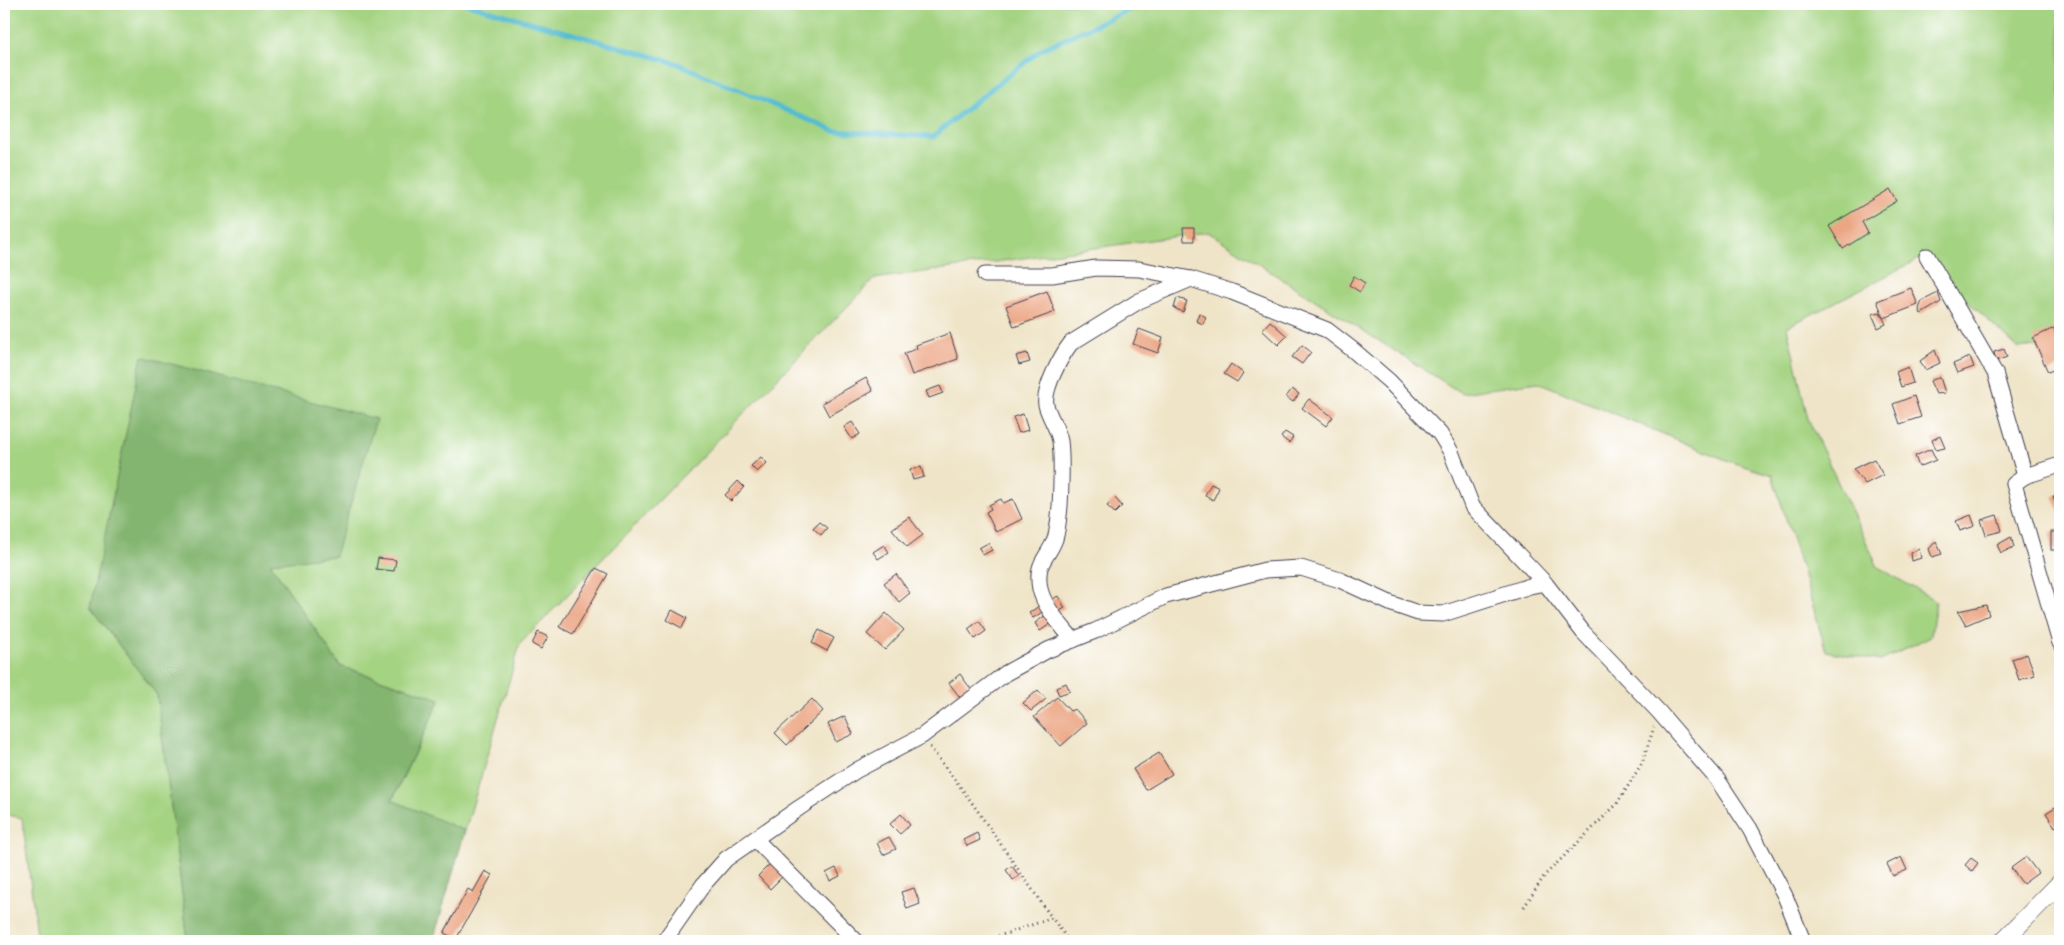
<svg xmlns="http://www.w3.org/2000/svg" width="2064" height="945" font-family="'IM FELL DW Pica',serif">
  <rect width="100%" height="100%" fill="#fff"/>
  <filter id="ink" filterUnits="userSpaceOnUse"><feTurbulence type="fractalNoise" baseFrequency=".02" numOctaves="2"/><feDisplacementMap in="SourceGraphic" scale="10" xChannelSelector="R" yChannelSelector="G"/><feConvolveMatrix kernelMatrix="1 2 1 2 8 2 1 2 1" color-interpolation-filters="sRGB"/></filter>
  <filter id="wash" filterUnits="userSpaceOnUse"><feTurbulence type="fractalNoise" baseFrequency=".0096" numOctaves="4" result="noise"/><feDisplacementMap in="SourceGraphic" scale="20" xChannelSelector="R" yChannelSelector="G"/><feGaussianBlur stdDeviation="1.12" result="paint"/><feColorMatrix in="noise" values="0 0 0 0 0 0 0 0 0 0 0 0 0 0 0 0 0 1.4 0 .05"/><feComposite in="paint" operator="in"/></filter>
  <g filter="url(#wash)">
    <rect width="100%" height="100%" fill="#efe4c7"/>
    <path fill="#a4d381" stroke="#637a5e" d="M4 4H2060V344L2018 348 1921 258 1787 327 1808 419 1878 567 1936 601 1931 636 1881 661 1826 651 1800 562 1772 475 1731 462 1538 382 1461 393 1208 232 874 279 520 644 465 831 392 801 440 699 340 666 270 563 375 419 90 607 157 695 188 941H38L22 818 4 814Z"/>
    <path fill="#83b56f" stroke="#526c55" d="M142 356 376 419 335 556 270 563 340 666 440 699 392 800 465 831 433 941H188L157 695 90 607Z"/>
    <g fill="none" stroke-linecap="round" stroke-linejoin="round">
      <path stroke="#53bcd0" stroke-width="5" d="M467 4 676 63 834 131 933 137 966 109 1042 49 1142 4"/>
    </g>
    <g id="blocks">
      <g fill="#eca684">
        <path d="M1890 189 1897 201 1862 222 1868 233 1843 249 1829 226Z"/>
        <path d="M1183 228H1194V241H1184Z"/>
        <path d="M1354 276 1365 283 1360 292 1349 285Z"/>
        <path d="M1911 288 1918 305 1884 318 1877 301Z"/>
        <path d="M1047 291 1055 312 1014 327 1006 306Z"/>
        <path d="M1938 293 1941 302 1921 314 1919 309 1922 301Z"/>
        <path d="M1177 298 1187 301 1183 312 1174 308Z"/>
        <path d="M1880 312 1886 324 1878 328 1872 314Z"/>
        <path d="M1199 313 1206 317 1203 324 1196 321Z"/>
        <path d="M1270 321 1287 336 1278 345 1262 330Z"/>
        <path d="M2054 328 2060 348V367L2048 372 2033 338Z"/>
        <path d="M1139 329 1163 338 1158 353 1133 344Z"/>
        <path d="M950 333 958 359 912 375 904 353 917 349 916 345Z"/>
        <path d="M1302 345 1311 352 1302 364 1292 357Z"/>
        <path d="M2004 349 2007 357 1996 361 1994 352Z"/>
        <path d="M1935 350 1940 363 1925 370 1920 361Z"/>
        <path d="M1027 353 1030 362 1019 365 1016 356Z"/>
        <path d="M1970 357 1974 367 1957 373 1953 364Z"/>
        <path d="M1231 364 1243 373 1237 382 1224 374Z"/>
        <path d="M1908 367 1913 383 1901 387 1896 372Z"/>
        <path d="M1940 377 1945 393 1936 394 1930 381Z"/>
        <path d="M866 378 873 391 829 416 822 403Z"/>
        <path d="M940 386 943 393 929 398 926 391Z"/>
        <path d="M1292 389 1299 394 1293 402 1286 397Z"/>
        <path d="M1914 396 1921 417 1900 424 1893 404Z"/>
        <path d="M1309 399 1333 417 1326 426 1302 408Z"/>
        <path d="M1023 414 1028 430 1019 433 1013 417Z"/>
        <path d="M852 422 860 434 852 439 844 427Z"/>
        <path d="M1285 432 1293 437 1289 443 1281 437Z"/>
        <path d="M1940 436 1945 448 1936 450 1932 440Z"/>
        <path d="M1931 449 1936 460 1919 467 1915 456Z"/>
        <path d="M761 457 767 463 757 472 751 466Z"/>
        <path d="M1874 459 1883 475 1865 484 1853 469Z"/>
        <path d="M921 467 924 477 913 480 910 470Z"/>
        <path d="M738 481 744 487 731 501 725 495Z"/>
        <path d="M1211 484 1219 488 1213 500 1205 495Z"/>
        <path d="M2060 493V509L2058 510 2053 496Z"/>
        <path d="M1115 498 1122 506 1115 513 1107 506Z"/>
        <path d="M1001 499 1003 503 1013 499 1022 519 996 532 986 512 991 509 989 505Z"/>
        <path d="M1971 515 1975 526 1960 531 1956 521Z"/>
        <path d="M1997 515 2002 531 1986 535 1981 520Z"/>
        <path d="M909 517 923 535 907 547 892 529Z"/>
        <path d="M819 522 827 528 821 535 813 528Z"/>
        <rect x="2051" y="532" width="9" height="18"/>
        <path d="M2011 537 2014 547 2001 553 1997 545Z"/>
        <path d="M1936 541 1942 554 1932 557 1929 549Z"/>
        <path d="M988 543 992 550 983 555 979 548Z"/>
        <path d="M884 545 889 552 878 559 873 552Z"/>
        <path d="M1919 549 1921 558 1912 561 1911 553Z"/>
        <path d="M378 558 396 560 394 571 376 569Z"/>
        <path d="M596 568 608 574 573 634 559 627Z"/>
        <path d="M896 574 910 593 899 602 884 583Z"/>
        <path d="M1058 596 1065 608 1058 612 1051 600Z"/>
        <path d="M1043 603 1047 609 1033 618 1029 613Z"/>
        <path d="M1986 605 1989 615 1966 625 1958 611Z"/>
        <path d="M672 610 687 618 682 628 667 620Z"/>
        <path d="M1050 612 1056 620 1040 631 1035 623Z"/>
        <path d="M886 613 904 630 885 650 867 634Z"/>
        <path d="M979 621 986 631 975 639 968 629Z"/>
        <path d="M819 630 834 638 827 651 812 643Z"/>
        <path d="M538 632 548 637 541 649 532 644Z"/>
        <path d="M2027 654 2035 675 2019 680 2012 659Z"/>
        <path d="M960 674 973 692 962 700 949 683Z"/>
        <path d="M1066 683 1070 691 1059 695 1056 688Z"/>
        <path d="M1038 690 1046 699 1031 711 1023 703Z"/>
        <path d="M1057 697 1070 711 1075 709 1087 723 1061 746 1034 717Z"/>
        <path d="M812 699 823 711 787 745 775 733Z"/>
        <path d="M845 716 853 734 836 742 828 724Z"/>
        <path d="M1159 753 1172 774 1146 790 1133 769Z"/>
        <path d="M2060 804V823L2055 827 2046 813Z"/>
        <path d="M901 814 910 825 900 834 890 824Z"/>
        <path d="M977 833 980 840 967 846 963 840Z"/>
        <path d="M889 837 896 849 883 855 877 843Z"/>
        <path d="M1901 857 1907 870 1893 876 1887 864Z"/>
        <path d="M2026 857 2038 873 2023 884 2011 868Z"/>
        <path d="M1971 858 1978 863 1972 871 1965 865Z"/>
        <path d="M773 861 786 873 770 889 758 876Z"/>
        <path d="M1012 866 1019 876 1013 880 1006 870Z"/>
        <path d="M836 868 840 876 830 881 826 873Z"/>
        <path d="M485 871 492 875 456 939 444 933 468 889 473 892Z"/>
        <path d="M914 888 920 904 907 909 901 892Z"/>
      </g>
    </g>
  </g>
  <g filter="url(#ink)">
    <use href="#blocks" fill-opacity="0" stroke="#413f50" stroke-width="1"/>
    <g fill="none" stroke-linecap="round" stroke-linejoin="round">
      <g stroke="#413f50" stroke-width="17">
        <g id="minor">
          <path d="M1927 256 1995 373 2025 476"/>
          <path d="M985 275H1052L1096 268 1139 269 1191 279 1232 292 1327 330 1353 350 1389 381 1440 434 1451 452 1472 506 1545 583 1583 632 1659 712 1717 779 1750 829 1785 896 1803 941"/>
          <path d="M2060 465 2025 476 2014 484 2060 643"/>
          <path d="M1073 640C1062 626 1044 607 1040 589 1035 562 1047 560 1055 539 1058 530 1059 516 1060 506 1061 488 1062 458 1060 441 1058 429 1049 417 1046 405 1043 389 1061 356 1071 343L1139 301 1191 279"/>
          <path d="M755 839 856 941"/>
          <path d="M664 941 703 885 726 859 799 808 857 770 922 736 1006 673 1048 650 1095 631 1166 596 1265 570 1301 568 1340 580 1392 604 1418 613 1443 614 1530 586 1545 583"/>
        </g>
      </g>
      <g stroke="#413f50" stroke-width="19">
        <path id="tertiary" d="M2003 941 2060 883"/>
      </g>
      <g stroke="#413f50" stroke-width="3" stroke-dasharray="1 4" stroke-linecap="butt">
        <path d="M930 747 970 800 1052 918"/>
        <path d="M1524 907 1545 875 1617 804 1642 763 1654 727"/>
        <path d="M984 941 1052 918 1069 941"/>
      </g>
      <use href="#minor" stroke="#fff" stroke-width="15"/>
      <use href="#tertiary" stroke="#fff" stroke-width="18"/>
    </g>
  </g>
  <rect width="2064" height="945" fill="none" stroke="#fff" stroke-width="20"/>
</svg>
